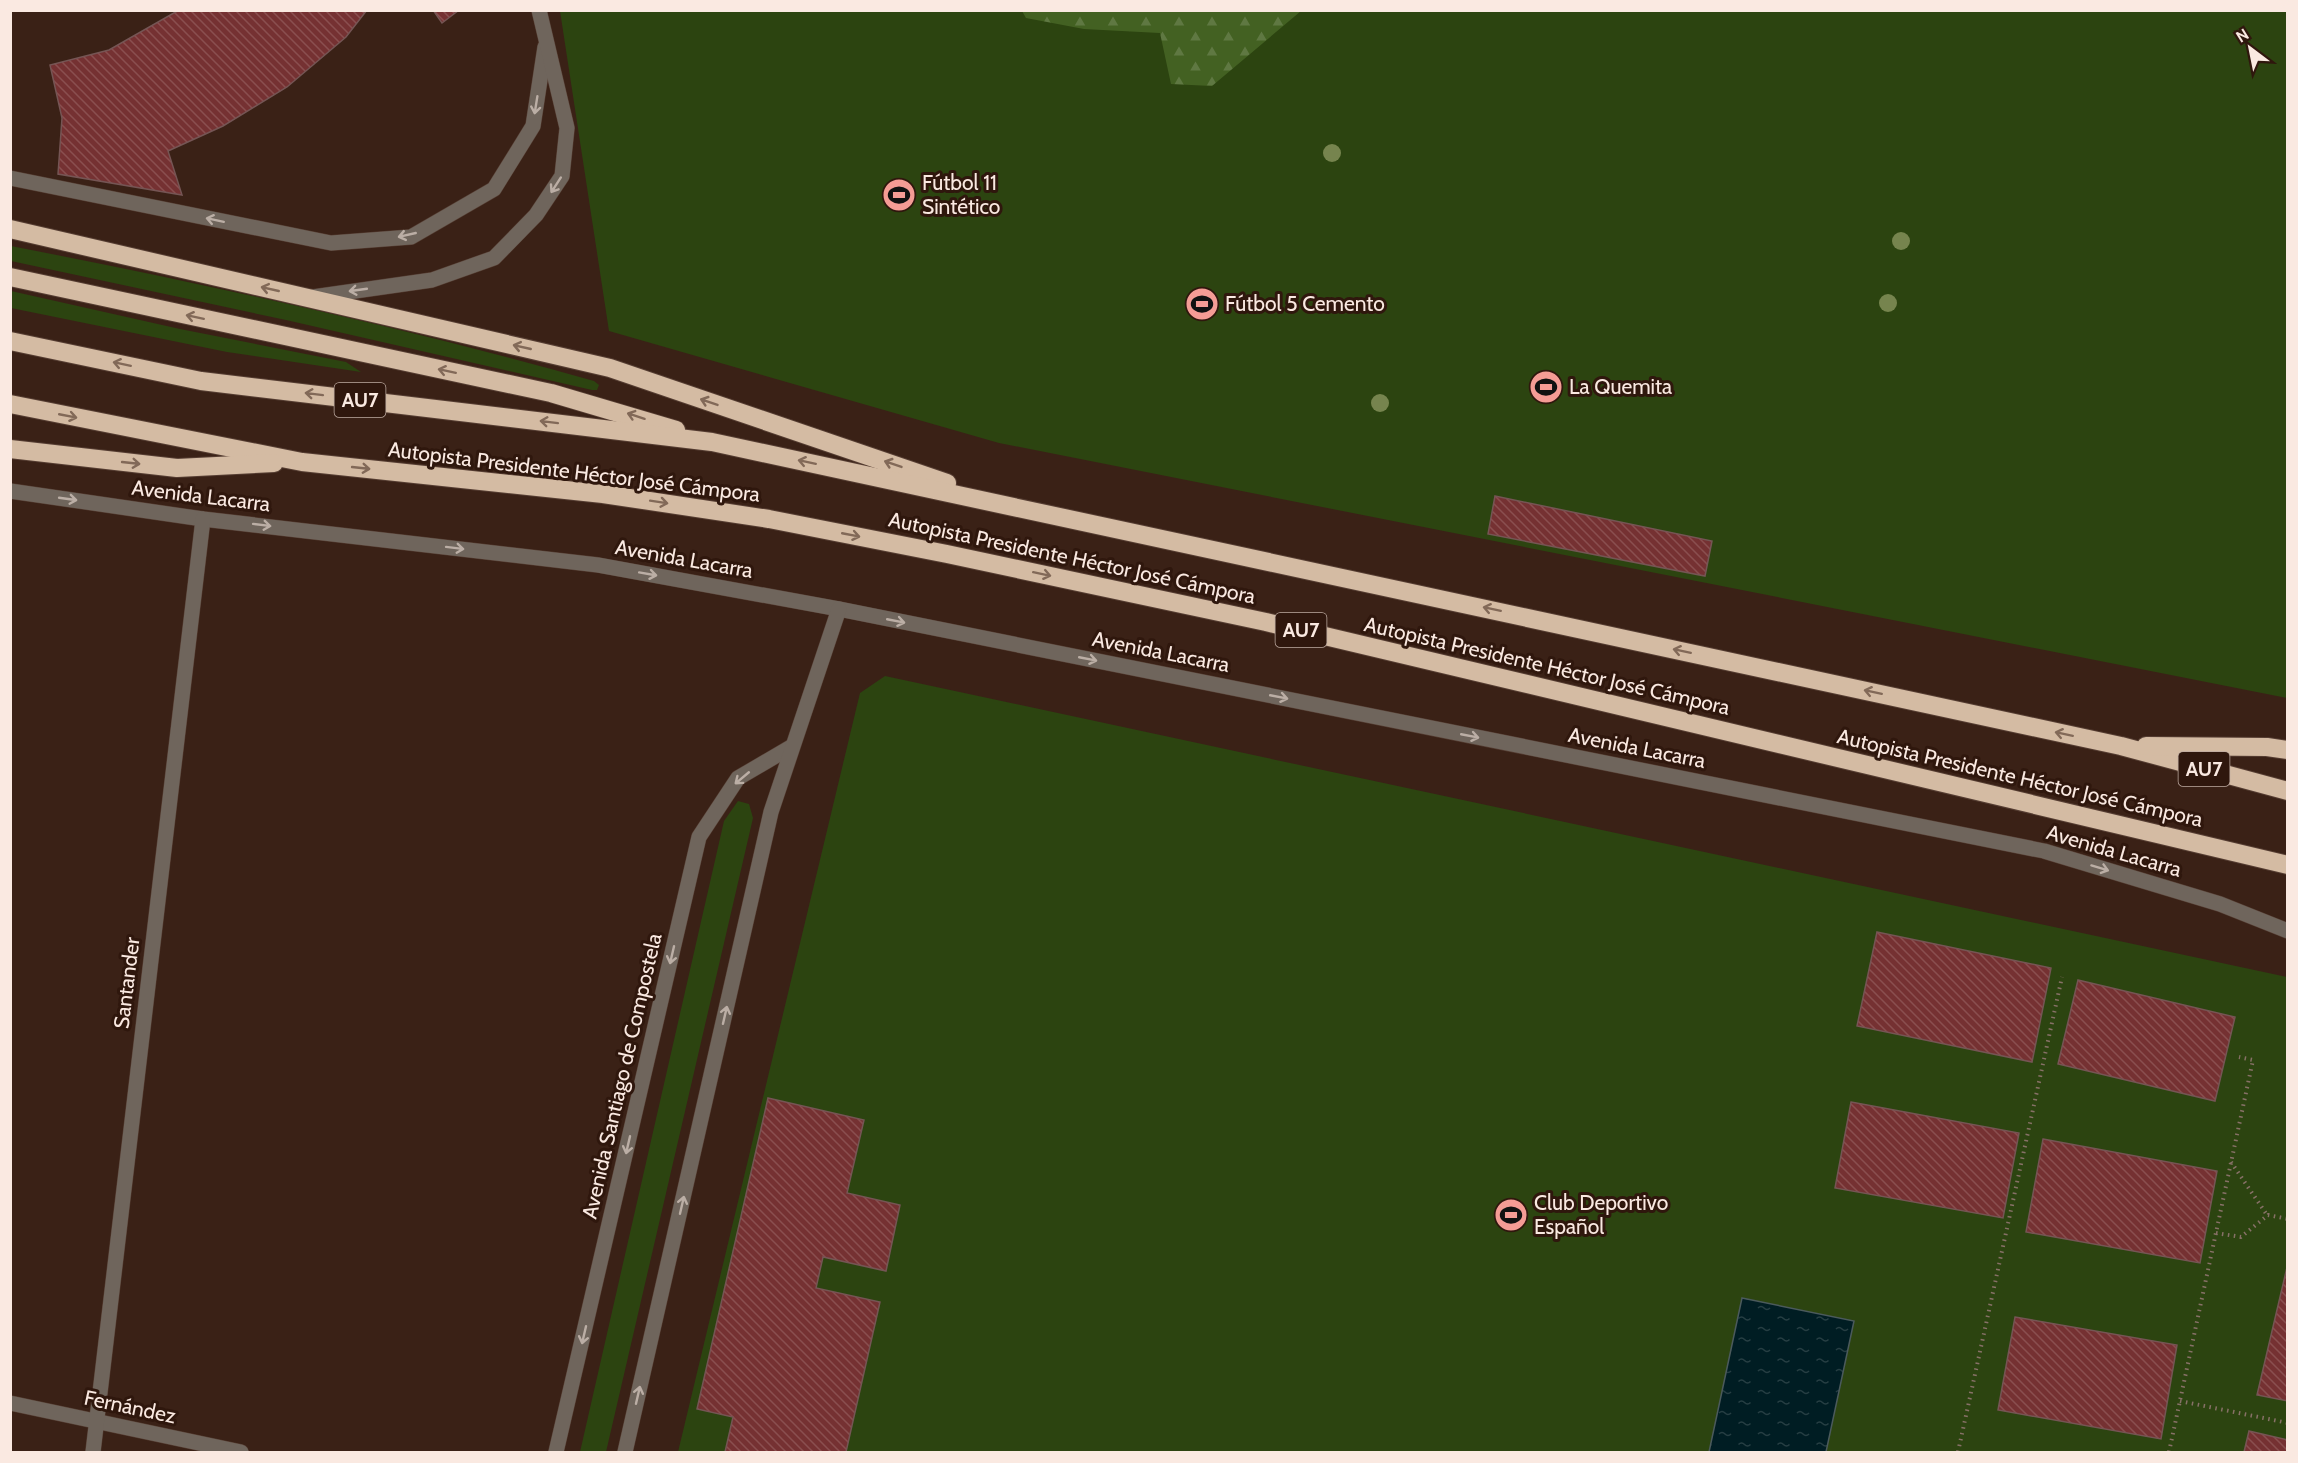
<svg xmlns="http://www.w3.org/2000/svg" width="2298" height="1463" font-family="Cabin,sans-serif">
  <defs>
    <pattern id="forest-firs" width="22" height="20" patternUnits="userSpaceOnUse" patternTransform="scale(1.5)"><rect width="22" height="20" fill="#436122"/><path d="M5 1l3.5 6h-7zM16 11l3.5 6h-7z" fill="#5f7842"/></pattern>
    <pattern id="water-ripples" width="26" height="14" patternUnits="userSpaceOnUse" patternTransform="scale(1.5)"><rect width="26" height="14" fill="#001d23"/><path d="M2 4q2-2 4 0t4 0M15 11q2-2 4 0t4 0" fill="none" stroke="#263e43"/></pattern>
    <pattern id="building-back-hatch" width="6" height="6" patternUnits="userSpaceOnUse" patternTransform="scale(1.5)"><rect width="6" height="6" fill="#753132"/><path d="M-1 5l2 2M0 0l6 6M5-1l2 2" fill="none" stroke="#8a4f4f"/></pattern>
  </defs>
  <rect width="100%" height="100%" fill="#3a2116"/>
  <g fill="#2c4410">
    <path d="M560 11H2287V698L999 443 609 331Z"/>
    <path d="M11 246C206 284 402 327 594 381L599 385 597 390H592L286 320 11 261Z"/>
    <path d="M11 291 180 329 346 362 361 372 227 352 11 308Z"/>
    <path d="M885 676 2287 977V1452H678L860 693Z"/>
    <path d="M738 801 749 804 753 818 606 1452H580L724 821Z"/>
  </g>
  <path fill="url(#forest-firs)" d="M1022 11H1301L1212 86 1171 84 1160 33 1084 29 1026 18Z"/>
  <path fill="url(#water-ripples)" stroke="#4b5a5c" stroke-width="1.5" d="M1742 1298 1854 1321 1826 1452H1709Z"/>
  <g fill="url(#building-back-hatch)" stroke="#755554" stroke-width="1.5">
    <path d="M179 10H367L346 37 287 87 223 126 168 151 182 195 58 174 62 118 50 65 109 50Z"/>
    <path d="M433 10H459L442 23Z"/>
    <path d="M1495 496 1712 541 1705 576 1488 534Z"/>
    <path d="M1877 932 2051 968 2032 1062 1857 1026Z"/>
    <path d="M2078 980 2235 1017 2215 1101 2058 1064Z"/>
    <path d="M768 1098 864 1120 847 1193 900 1205 886 1271 823 1257 816 1288 880 1302 846 1452H725L733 1417 697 1409Z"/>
    <path d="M1851 1102 2019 1133 2003 1218 1835 1188Z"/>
    <path d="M2043 1139 2217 1171 2200 1263 2026 1232Z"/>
    <path d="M2288 1263V1401L2257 1395Z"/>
    <path d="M2015 1317 2177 1345 2161 1439 1998 1410Z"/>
    <path d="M2249 1431 2288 1440V1452H2244Z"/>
  </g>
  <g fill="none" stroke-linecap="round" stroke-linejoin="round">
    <g stroke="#553d32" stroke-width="16">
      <g id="lane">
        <path d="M10 178 331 243 411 237 494 189 533 126 545 47"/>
        <path d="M313 297 432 280 494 258 536 215 562 176 567 128 539 10"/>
      </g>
    </g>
    <g stroke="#553d32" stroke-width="16">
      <g id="street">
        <path d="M10 491 203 519 598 565 839 609 2044 851 2220 904 2288 931"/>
        <path d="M10 1403 241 1452"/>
        <path d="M93 1452 203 519"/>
        <path d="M556 1452 699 837 738 778 791 747"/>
        <path d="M625 1452 771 812 839 609"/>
      </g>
    </g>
    <g stroke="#553d32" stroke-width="20">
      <g id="highway">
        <path d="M10 229 610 368 947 483"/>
        <path d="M10 277 551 393 676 430"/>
        <path d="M10 341 201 381 712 442 2121 746 2288 791"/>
        <path d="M10 404 302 462 603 494 769 519 947 554 1266 622 2288 865"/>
        <path d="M10 449 177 468 274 463"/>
        <path d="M2146 746 2267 747 2288 750"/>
      </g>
    </g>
    <g stroke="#877167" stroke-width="4" stroke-dasharray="1.5 4.5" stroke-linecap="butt">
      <path d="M2231 1162 2267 1215"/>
      <path d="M2216 1233 2241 1237 2268 1215 2288 1219"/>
      <path d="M2180 1401 2288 1423"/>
      <path d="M1958 1452 2062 977"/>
      <path d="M2169 1452 2253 1060 2239 1057"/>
    </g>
    <use href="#lane" stroke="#6f655c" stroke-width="15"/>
    <use href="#street" stroke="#6f655c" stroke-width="15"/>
    <use href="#highway" stroke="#d4bba3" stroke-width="18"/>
  </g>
  <g fill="#76844e">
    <circle cx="1332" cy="153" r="9"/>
    <circle cx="1901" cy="241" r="9"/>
    <circle cx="1888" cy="303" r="9"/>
    <circle cx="1380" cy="403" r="9"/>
  </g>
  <defs><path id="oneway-shaft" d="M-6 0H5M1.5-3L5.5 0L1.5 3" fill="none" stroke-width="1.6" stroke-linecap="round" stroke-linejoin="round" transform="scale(1.5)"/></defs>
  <g stroke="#bbaea5">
    <use href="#oneway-shaft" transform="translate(536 105) rotate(99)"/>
    <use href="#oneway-shaft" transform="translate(556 185) rotate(123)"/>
    <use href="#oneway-shaft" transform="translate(215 220) rotate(-168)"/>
    <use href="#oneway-shaft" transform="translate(407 235) rotate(167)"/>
    <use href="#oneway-shaft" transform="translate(358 290) rotate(172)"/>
    <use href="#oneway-shaft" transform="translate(68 499) rotate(8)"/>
    <use href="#oneway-shaft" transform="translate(262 525) rotate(7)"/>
    <use href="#oneway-shaft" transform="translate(455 548) rotate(7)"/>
    <use href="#oneway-shaft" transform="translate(648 574) rotate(10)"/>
    <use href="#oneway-shaft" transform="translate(896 621) rotate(11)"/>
    <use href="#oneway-shaft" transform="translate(1088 659) rotate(11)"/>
    <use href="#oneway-shaft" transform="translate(1279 697) rotate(11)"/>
    <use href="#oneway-shaft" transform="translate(1470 736) rotate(11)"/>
    <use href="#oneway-shaft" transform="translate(742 778) rotate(140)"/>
    <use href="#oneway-shaft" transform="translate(2100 868) rotate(17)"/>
    <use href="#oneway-shaft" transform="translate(672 955) rotate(103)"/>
    <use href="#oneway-shaft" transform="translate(725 1015) rotate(-77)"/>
    <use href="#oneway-shaft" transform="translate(628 1145) rotate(103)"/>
    <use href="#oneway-shaft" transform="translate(682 1205) rotate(-77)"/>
    <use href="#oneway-shaft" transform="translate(584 1335) rotate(103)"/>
    <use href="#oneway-shaft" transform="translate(638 1395) rotate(-77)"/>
  </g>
  <g stroke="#826958">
    <use href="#oneway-shaft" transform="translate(270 289) rotate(-167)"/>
    <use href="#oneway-shaft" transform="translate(195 317) rotate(-168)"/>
    <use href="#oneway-shaft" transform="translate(522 347) rotate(-167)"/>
    <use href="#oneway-shaft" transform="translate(122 364) rotate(-168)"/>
    <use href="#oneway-shaft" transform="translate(447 371) rotate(-168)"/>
    <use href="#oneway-shaft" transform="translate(314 394) rotate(-173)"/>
    <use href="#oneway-shaft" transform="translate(709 402) rotate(-161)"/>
    <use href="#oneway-shaft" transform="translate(68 416) rotate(11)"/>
    <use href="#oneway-shaft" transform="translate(636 416) rotate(-162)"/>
    <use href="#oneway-shaft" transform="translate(549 422) rotate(-173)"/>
    <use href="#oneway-shaft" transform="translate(807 462) rotate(-168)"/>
    <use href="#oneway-shaft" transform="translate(131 463) rotate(6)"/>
    <use href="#oneway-shaft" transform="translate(893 464) rotate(-161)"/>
    <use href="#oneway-shaft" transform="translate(361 468) rotate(6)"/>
    <use href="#oneway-shaft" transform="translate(659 502) rotate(9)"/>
    <use href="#oneway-shaft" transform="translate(851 535) rotate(11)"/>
    <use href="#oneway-shaft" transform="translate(1042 574) rotate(12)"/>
    <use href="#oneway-shaft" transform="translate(1492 609) rotate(-168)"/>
    <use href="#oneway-shaft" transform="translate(1682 651) rotate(-168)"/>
    <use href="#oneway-shaft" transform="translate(1873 692) rotate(-168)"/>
    <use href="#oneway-shaft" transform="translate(2064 734) rotate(-168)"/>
  </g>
  <defs>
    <g id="stadium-disc" transform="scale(1.725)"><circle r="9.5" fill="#f59c95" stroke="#2f170d"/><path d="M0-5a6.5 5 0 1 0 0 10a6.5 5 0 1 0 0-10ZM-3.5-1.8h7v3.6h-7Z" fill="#111"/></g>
  </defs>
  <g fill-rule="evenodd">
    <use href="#stadium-disc" x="899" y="195"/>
    <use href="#stadium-disc" x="1202" y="304"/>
    <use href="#stadium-disc" x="1546" y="387"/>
    <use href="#stadium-disc" x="1511" y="1215"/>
  </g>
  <g text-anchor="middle" stroke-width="6" stroke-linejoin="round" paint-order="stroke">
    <g fill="#2f170d" stroke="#bdaaa1" stroke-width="1.5">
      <rect x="334.5" y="383" width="51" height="34" rx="4.5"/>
      <rect x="1275.5" y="613" width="51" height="34" rx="4.5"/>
      <rect x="2178.5" y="752" width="51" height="34" rx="4.5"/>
    </g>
    <g font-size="20" font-weight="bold" fill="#fae9e1">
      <text x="360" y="407">AU7</text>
      <text x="1301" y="637">AU7</text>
      <text x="2204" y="776">AU7</text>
    </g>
    <g font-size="21" fill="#fae9e1" stroke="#2f170d" text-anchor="start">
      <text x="922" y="190">Fútbol 11<tspan x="922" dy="24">Sintético</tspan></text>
      <text x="1225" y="311">Fútbol 5 Cemento</text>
      <text x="1569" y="394">La Quemita</text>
      <text x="1534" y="1210">Club Deportivo<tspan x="1534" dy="24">Español</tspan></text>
    </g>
    <g font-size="21" fill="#fae9e1" stroke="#2f170d">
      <text transform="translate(574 472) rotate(7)" y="7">Autopista Presidente Héctor José Cámpora</text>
      <text transform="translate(201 496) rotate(7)" y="7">Avenida Lacarra</text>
      <text transform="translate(1072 558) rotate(12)" y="7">Autopista Presidente Héctor José Cámpora</text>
      <text transform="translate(684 559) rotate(10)" y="7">Avenida Lacarra</text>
      <text transform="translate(1161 652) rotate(11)" y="7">Avenida Lacarra</text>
      <text transform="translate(1547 666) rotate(13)" y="7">Autopista Presidente Héctor José Cámpora</text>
      <text transform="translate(1637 748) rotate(11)" y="7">Avenida Lacarra</text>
      <text transform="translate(2020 778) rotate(13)" y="7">Autopista Presidente Héctor José Cámpora</text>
      <text transform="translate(2114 851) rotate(16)" y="7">Avenida Lacarra</text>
      <text transform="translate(127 983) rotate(-83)" y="7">Santander</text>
      <text transform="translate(622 1076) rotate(-77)" y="7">Avenida Santiago de Compostela</text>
      <text transform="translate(130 1407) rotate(12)" y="7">Fernández</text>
    </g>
  </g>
  <rect width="2298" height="1463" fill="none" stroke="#fae9e1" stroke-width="24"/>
  <g transform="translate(2250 48) rotate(328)" stroke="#2f170d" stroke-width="4.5" paint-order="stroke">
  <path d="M0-4.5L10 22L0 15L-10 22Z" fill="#fae9e1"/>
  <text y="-9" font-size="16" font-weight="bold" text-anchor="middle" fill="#fae9e1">N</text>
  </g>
</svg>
